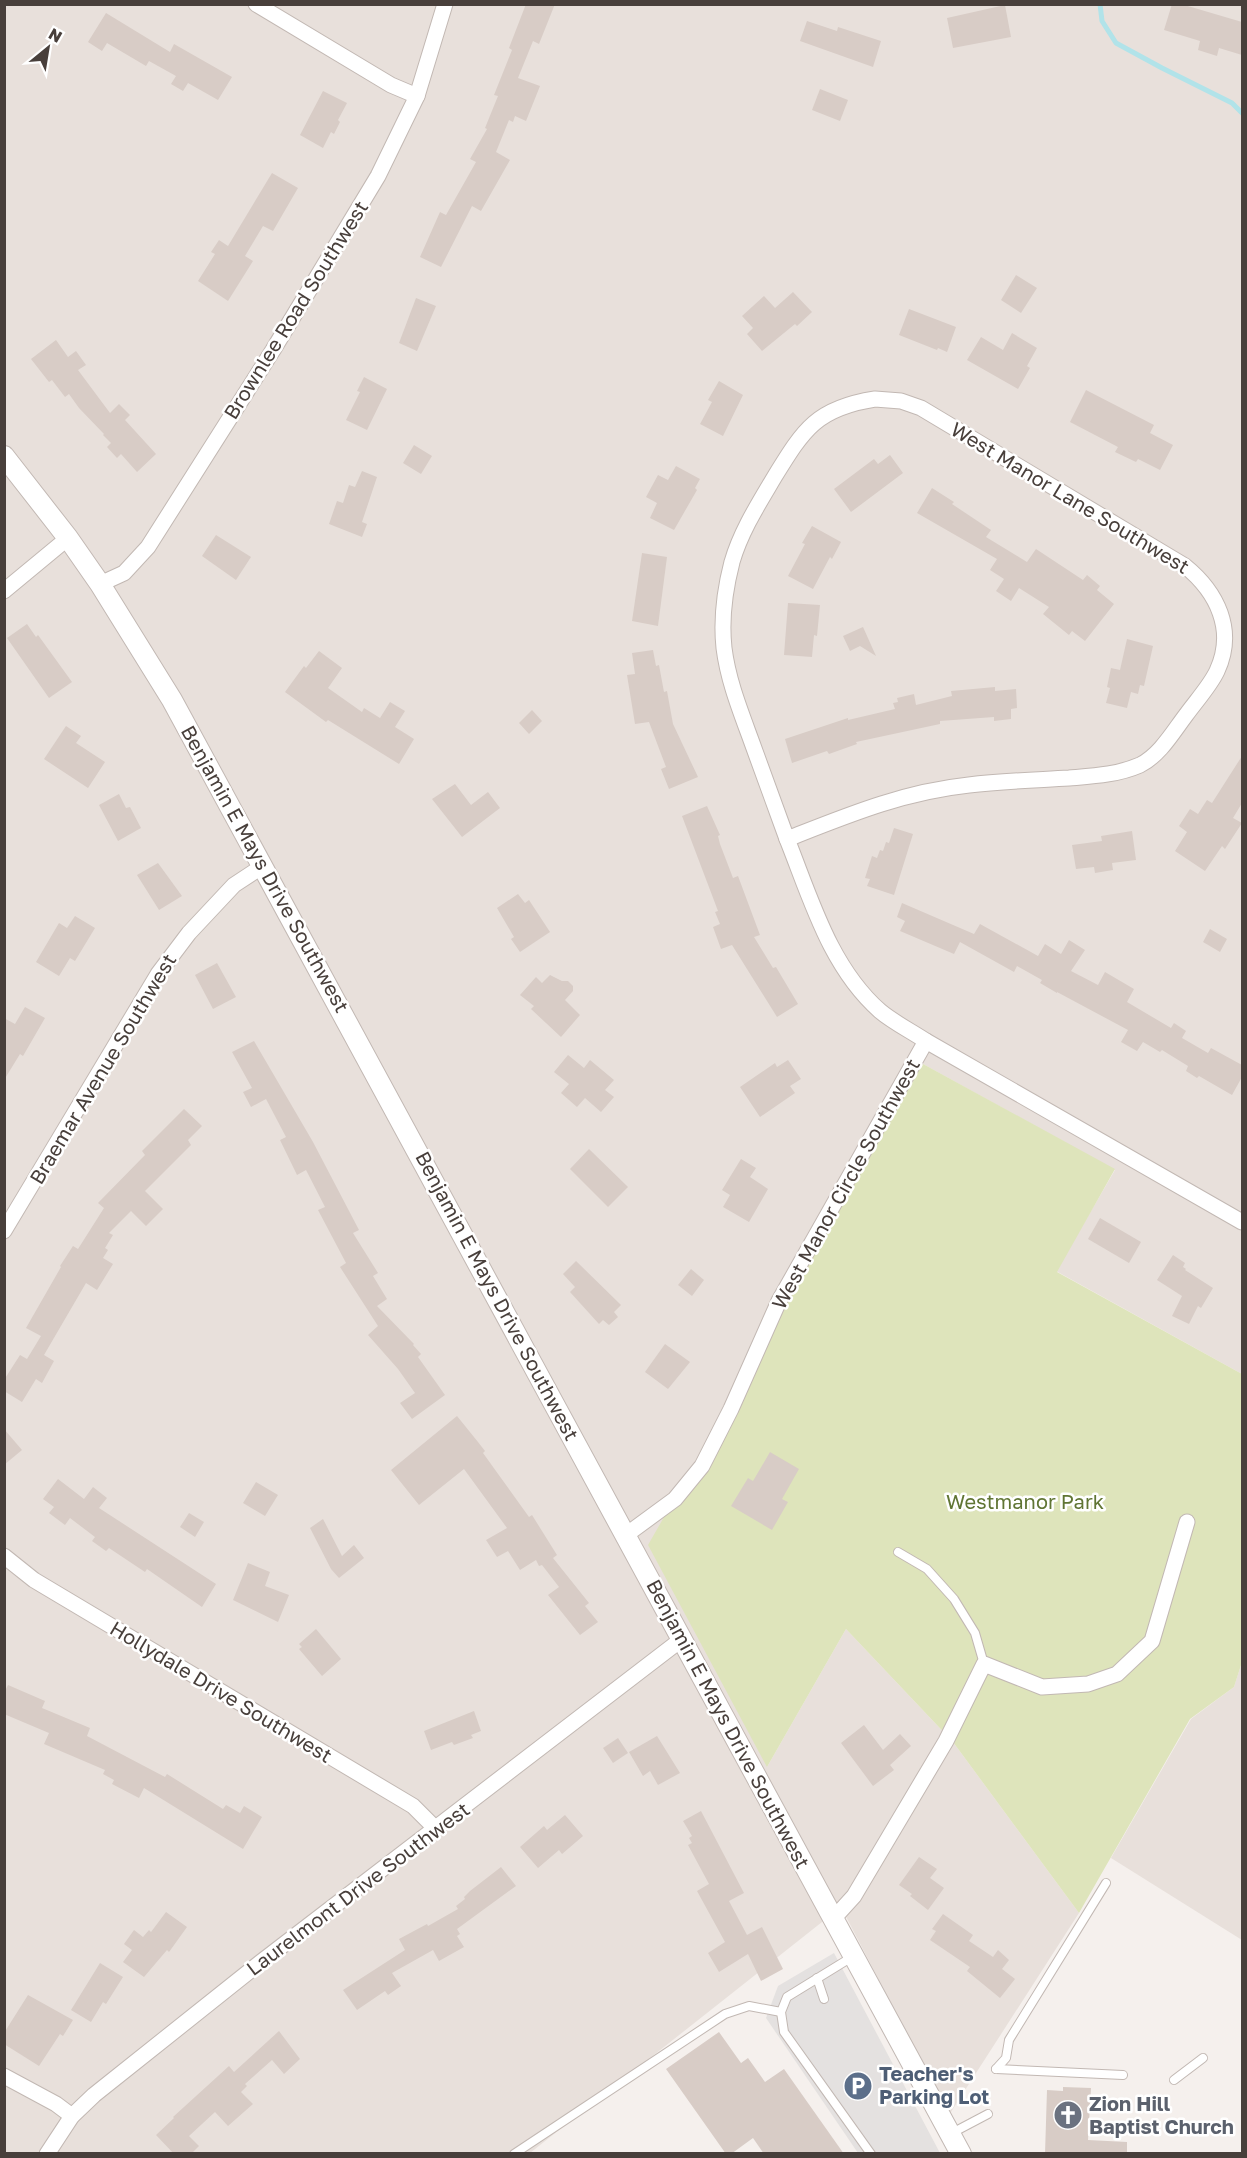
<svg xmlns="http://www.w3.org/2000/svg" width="1247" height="2158" font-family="'Golos Text',sans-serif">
  <rect width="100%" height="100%" fill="#f5f0ed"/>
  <g fill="#e8e0db">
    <path d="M5 5H1242V1374L1056 1271 1115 1170 914 1059 767 1767 846 1629 953 1742 1079 1913 949 2115 841 1907 530 2153 5 2154Z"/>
    <path d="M1242 1662V1940L1111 1858 1191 1719 1234 1687Z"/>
  </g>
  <path fill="#dee4bb" d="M914 1059 1115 1169 1057 1272 1242 1374V1662L1234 1687 1190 1719 1079 1913 953 1742 846 1629 767 1767 648 1545 711 1435Z"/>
  <path fill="#e4e1e0" d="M834 1953 940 2153H858L766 2018 778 1986Z"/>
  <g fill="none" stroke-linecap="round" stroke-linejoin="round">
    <path stroke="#b1e3e9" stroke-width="5" d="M1100 4 1102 21 1116 43 1162 68 1232 103 1242 113"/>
  </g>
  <g fill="#d8ccc6">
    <path d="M526 4H555L539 44 533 41 518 78 540 86 526 121 515 116 513 122 509 120 496 152 510 160 481 211 472 206 441 267 420 257 440 212 446 215 476 162 470 159 487 129 485 128 498 96 494 95 512 50 509 48Z"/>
    <path d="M1172 4H1181L1242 22V55L1219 48 1217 56 1198 50 1200 41 1164 30Z"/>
    <path d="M1005 5 1011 37 953 48 947 18Z"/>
    <path d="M106 13 170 52 174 44 232 77 218 100 188 83 183 91 171 84 176 76 149 61 146 66 107 43 102 51 88 42Z"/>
    <path d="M807 21 837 31 838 27 881 41 873 67 800 41Z"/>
    <path d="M820 89 848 100 840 121 812 110Z"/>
    <path d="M323 91 347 103 338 120 340 122 334 134 331 132 323 148 300 135Z"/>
    <path d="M272 173 298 188 273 231 263 226 245 256 253 261 228 301 198 281 215 254 211 252 219 240 228 246Z"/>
    <path d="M1016 275 1037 288 1021 313 1001 300Z"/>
    <path d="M793 292 812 312 797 326 795 324 762 351 747 334 753 328 742 316 764 296 775 308Z"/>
    <path d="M416 298 436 306 417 351 399 343Z"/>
    <path d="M909 309 956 327 947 352 938 348 937 350 899 335Z"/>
    <path d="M1012 333 1037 348 1027 366 1030 368 1018 389 967 360 981 337 1003 350Z"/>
    <path d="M56 340 68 357 76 351 86 365 78 370 110 413 119 404 130 415 125 420 156 454 137 472 121 454 117 458 107 447 111 443 103 435 104 434 79 408 69 394 65 397 52 380 49 382 31 359Z"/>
    <path d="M364 377 387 389 367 430 346 420 360 392 357 391Z"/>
    <path d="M719 381 743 395 723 436 700 424 712 402 708 400Z"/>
    <path d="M1086 390 1154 425 1150 433 1173 445 1160 470 1138 459 1136 462 1115 452 1118 447 1070 422Z"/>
    <path d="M414 445 432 456 421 474 403 463Z"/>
    <path d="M890 455 903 473 851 512 834 489 874 459 878 464Z"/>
    <path d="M676 466 700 479 695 488 697 490 674 530 650 518 657 503 646 497 658 475 668 480Z"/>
    <path d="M362 471 377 477 362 522 367 524 362 537 329 524 337 501 343 503 349 485 355 487Z"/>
    <path d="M932 488 954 502 952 504 991 530 986 537 1027 562 1036 549 1083 580 1087 575 1100 586 1097 590 1114 604 1085 641 1072 631 1069 635 1043 614 1049 607 1019 588 1011 601 996 591 1004 579 990 570 997 559 917 513Z"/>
    <path d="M812 526 841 542 832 559 830 557 813 589 788 576 805 544 802 543Z"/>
    <path d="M216 535 251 557 236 580 202 556Z"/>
    <path d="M642 553 667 557 658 626 632 621Z"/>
    <path d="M788 603 820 605 817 636 814 635 812 657 784 655Z"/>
    <path d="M27 624 36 637 38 635 72 682 49 698 7 638Z"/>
    <path d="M863 627 876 656 860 646 850 651 843 636Z"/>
    <path d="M1127 639 1153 646 1144 686 1140 685 1138 694 1131 692 1127 708 1106 703 1110 688 1107 687 1111 668 1120 670Z"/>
    <path d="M653 650 656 666 659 665 664 692 667 691 673 724 698 777 669 789 661 769 666 767 649 722 635 724 627 675 635 674 632 653Z"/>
    <path d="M319 651 342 668 328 688 362 712 364 708 380 718 390 702 405 711 395 727 414 739 399 764 328 720 326 722 285 692 304 666 306 668Z"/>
    <path d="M995 687V691L1016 689 1017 708 1011 709V719L994 721V717L940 721V724L856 742 857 744 829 754 827 751 792 763 785 739 848 718V720L895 709 893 703 898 702 897 698 914 694 916 705 952 696 951 691Z"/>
    <path d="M532 710 542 721 529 734 519 723Z"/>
    <path d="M66 726 81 736 76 743 105 762 88 788 44 759Z"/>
    <path d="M1242 756V803L1233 818 1242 823 1225 849 1222 846 1205 871 1175 851 1187 832 1179 826 1190 809 1198 814 1207 800 1212 803Z"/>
    <path d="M455 784 471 805 488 792 500 808 462 837 432 799Z"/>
    <path d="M119 794 126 808 130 807 141 828 118 841 99 805Z"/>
    <path d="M707 806 720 835 718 836 720 844 733 878 738 876 760 935 754 937 773 968 776 967 798 1004 777 1017 732 945 721 949 713 927 720 924 715 912 718 911 682 816Z"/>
    <path d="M894 828 913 834 894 895 867 886 870 879 865 878 872 856 877 858 880 850 883 851 886 842 889 843Z"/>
    <path d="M1132 831 1136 860 1112 863 1113 870 1095 873 1094 867 1076 869 1072 845 1102 841 1101 836Z"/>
    <path d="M158 863 182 896 159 910 137 875Z"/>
    <path d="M518 894 525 903 529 900 550 932 520 952 511 939 514 937 497 908Z"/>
    <path d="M902 903 974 934 980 924 1038 956 1045 944 1061 954 1069 940 1085 950 1071 971 1098 985 1105 972 1134 989 1127 1002 1171 1028 1174 1023 1186 1031 1182 1038 1208 1053 1211 1048 1242 1065V1077L1232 1095 1199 1076 1197 1078 1186 1071 1188 1066 1162 1050 1160 1052 1143 1042 1137 1051 1121 1042 1128 1030 1057 992V993L1040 983 1042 980 1017 966 1014 972 960 942 954 954 900 931 905 921 897 917Z"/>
    <path d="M75 916 95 928 75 961 70 958 59 976 36 962 59 923 67 928Z"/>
    <path d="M1210 929 1227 939 1220 952 1203 942Z"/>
    <path d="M217 963 236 997 213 1009 195 975Z"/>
    <path d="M550 975 562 981H568L573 986V991L565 1000 580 1015 561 1037 531 1009 534 1006 520 995 536 977 542 983Z"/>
    <path d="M25 1007 45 1018 23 1056 20 1054 4 1080V1018L15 1024Z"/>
    <path d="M254 1041 313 1142 359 1230 353 1233 378 1273 373 1276 387 1299 377 1306 414 1344 413 1345 421 1354 418 1357 445 1395 412 1419 400 1403 415 1393 398 1369 368 1335 378 1326 340 1267 346 1263 318 1210 325 1207 306 1170 297 1175 280 1140 286 1137 266 1099 251 1107 243 1092 252 1088 232 1052Z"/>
    <path d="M568 1055 584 1068 590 1060 614 1080 605 1090 614 1097 601 1112 585 1098 577 1107 561 1093 569 1084 554 1072Z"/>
    <path d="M788 1060 801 1079 790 1086 795 1093 760 1117 740 1087 775 1063 777 1067Z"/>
    <path d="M184 1109 202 1126 188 1140 191 1145 145 1191 163 1209 146 1226 131 1211 109 1233 113 1235 105 1248 108 1250 103 1258 113 1264 97 1290 86 1283 44 1355 54 1361 42 1383 36 1379 22 1402 4 1391V1380L20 1355 27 1359 41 1336 26 1328 61 1267 60 1266 73 1246 78 1249 104 1208 98 1203 145 1155 142 1151Z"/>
    <path d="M589 1149 628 1187 608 1207 570 1169Z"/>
    <path d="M741 1159 756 1168 750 1177 768 1189 749 1222 723 1207 730 1195 722 1190Z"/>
    <path d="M1100 1218 1141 1242 1129 1263 1088 1239Z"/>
    <path d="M1173 1255 1185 1263 1183 1267 1186 1269 1185 1270 1213 1288 1201 1308 1198 1306 1189 1324 1172 1316 1182 1296 1157 1280Z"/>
    <path d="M576 1261 621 1305 614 1312 618 1317 609 1325 603 1320 599 1324 570 1292 575 1287 563 1274Z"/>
    <path d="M691 1269 704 1280 692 1296 678 1285Z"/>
    <path d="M665 1344 690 1362 668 1389 645 1372Z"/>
    <path d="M457 1416 478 1442 485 1451 483 1453 529 1517 532 1515 557 1555 553 1558 589 1603 585 1606 598 1622 580 1635 548 1595 559 1587 542 1565 539 1566 536 1560 520 1570 508 1551 497 1557 486 1540 507 1528 464 1469 419 1505 391 1470Z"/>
    <path d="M4 1429 22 1450 4 1465Z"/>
    <path d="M770 1452 799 1469 782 1499 788 1502 772 1530 731 1506 748 1478 753 1481Z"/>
    <path d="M58 1479 84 1499 93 1487 107 1498 99 1508 216 1584 202 1607 147 1569 145 1572 109 1548 106 1551 92 1541 95 1537 70 1518 65 1525 49 1513 54 1507 43 1499Z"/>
    <path d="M256 1482 278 1495 265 1516 243 1503Z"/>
    <path d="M189 1513 204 1522 195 1537 180 1527Z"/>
    <path d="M323 1519 342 1556 354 1545 364 1558 339 1578 331 1569 310 1528Z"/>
    <path d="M248 1563 270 1572 265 1586 289 1595 278 1622 233 1600Z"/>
    <path d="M316 1629 341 1659 322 1676 299 1649 302 1647 299 1644Z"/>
    <path d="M8 1685 45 1701 42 1708 90 1728 87 1736 165 1777 167 1774 223 1809 226 1805 240 1813 244 1806 262 1817 243 1849 144 1788 139 1798 112 1784 114 1780 103 1774 105 1770 44 1744 49 1733 4 1714V1693Z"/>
    <path d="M474 1711 481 1731 471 1735 473 1738 454 1745 452 1742 431 1750 424 1731Z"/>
    <path d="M864 1725 883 1750 900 1734 911 1746 890 1765 894 1770 873 1786 841 1743Z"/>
    <path d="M657 1736 680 1773 658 1785 650 1771 643 1776 629 1752Z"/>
    <path d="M618 1738 628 1753 613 1763 603 1748Z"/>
    <path d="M701 1811 744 1893 729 1901 747 1935 762 1927 783 1969 761 1981 748 1954 719 1972 708 1953 725 1942 697 1891 709 1884 688 1845 692 1843 689 1838 692 1836 683 1821Z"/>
    <path d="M565 1815 583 1836 562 1854 559 1850 538 1868 520 1847 544 1826 547 1830Z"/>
    <path d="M919 1857 937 1869 930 1878 944 1888 928 1910 910 1896 912 1894 899 1885Z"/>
    <path d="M501 1867 516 1886 457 1929 460 1934 457 1936 464 1947 439 1961 433 1950 392 1973 401 1986 388 1995 385 1991 357 2010 343 1990 405 1950 399 1939 427 1924 428 1926 458 1909 456 1906 465 1899 464 1897 470 1891Z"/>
    <path d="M166 1912 187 1927 169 1952 167 1950 144 1977 123 1962 132 1950 124 1944 134 1930 143 1937 149 1930 151 1932Z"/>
    <path d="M943 1914 973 1935 969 1941 993 1957 998 1950 1009 1960 1002 1969 1015 1979 1000 1998 967 1971 970 1967 930 1940 936 1931 932 1929Z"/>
    <path d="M100 1963 123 1977 106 2004 103 2002 91 2022 71 2010Z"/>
    <path d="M28 1995 73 2020 63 2036 60 2034 39 2066 4 2044V2033Z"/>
    <path d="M279 2031 300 2059 284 2074 272 2060 245 2084 247 2086 241 2092 253 2104 228 2126 215 2112 189 2136 199 2146 191 2154H174L156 2135 174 2118 173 2117 229 2066 234 2072Z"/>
    <path d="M719 2032 741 2063 748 2058 765 2082 784 2069 844 2154H764L753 2138 731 2154H726L666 2069Z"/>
    <path d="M1063 2087 1091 2088 1088 2140 1127 2142V2154H1045L1047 2090 1063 2091Z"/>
  </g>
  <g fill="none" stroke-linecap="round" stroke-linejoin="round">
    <g stroke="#c2b8b3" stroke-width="10">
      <g id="service">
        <path d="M898 1552 927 1569 954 1599 975 1633 984 1664"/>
        <path d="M852 1957 787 1997 781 2012 784 2032 871 2154"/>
        <path d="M817 1978 824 1999"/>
        <path d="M996 2069 1006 2058 1009 2040 1106 1883"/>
        <path d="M996 2069 1123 2075"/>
        <path d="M1174 2080 1203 2058"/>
        <path d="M952 2133 988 2114"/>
        <path d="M514 2154 725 2014 749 2006 781 2012"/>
      </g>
    </g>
    <g stroke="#c2b8b3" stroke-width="17">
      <g id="minor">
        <path d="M256 4 391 85 417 96"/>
        <path d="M875 399 901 401 921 408 1185 566C1217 592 1236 630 1217 671 1210 686 1196 701 1186 715 1173 732 1160 755 1140 765 1117 775 1093 776 1069 778 1036 780 1002 781 969 785 903 792 848 815 787 839 775 806 763 773 751 740 740 710 728 680 724 648 721 620 725 589 732 562 741 531 759 503 775 476 804 429 817 408 875 399Z"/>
        <path d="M100 584 124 573 148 547 273 350 378 176 417 96 445 4"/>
        <path d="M4 591 68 538"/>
        <path d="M787 839C811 899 830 967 880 1011 893 1022 911 1031 926 1041L1242 1222"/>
        <path d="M4 1231 158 974 189 933 234 885 263 866"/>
        <path d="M626 1535 675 1499 702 1466 731 1409 779 1301 926 1041"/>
        <path d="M4 1556 34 1580 413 1806 436 1829"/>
        <path d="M834 1918 854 1896 946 1741 984 1664 1042 1687 1088 1684 1117 1674 1152 1641 1187 1522"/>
        <path d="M4 2076 56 2104 72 2116"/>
        <path d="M47 2154 72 2116 94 2095 261 1962 682 1639"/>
      </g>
    </g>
    <g stroke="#c2b8b3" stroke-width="22">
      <path id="tertiary" d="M4 456 68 538 100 584 172 700 961 2154"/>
    </g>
    <use href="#service" stroke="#fff" stroke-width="8"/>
    <use href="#minor" stroke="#fff" stroke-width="15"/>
    <use href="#tertiary" stroke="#fff" stroke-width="20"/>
  </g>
  <defs>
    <g id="parking-disc" transform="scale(1.5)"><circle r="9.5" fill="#5c6f8a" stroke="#fff"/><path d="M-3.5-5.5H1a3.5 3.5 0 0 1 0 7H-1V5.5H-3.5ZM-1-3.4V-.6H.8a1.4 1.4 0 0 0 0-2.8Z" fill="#fff"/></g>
    <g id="church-disc" transform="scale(1.5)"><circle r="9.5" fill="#6b7280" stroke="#fff"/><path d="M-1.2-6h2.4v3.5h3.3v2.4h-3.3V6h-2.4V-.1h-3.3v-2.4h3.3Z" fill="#fff"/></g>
  </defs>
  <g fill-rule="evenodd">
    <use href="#parking-disc" x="858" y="2086"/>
    <use href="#church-disc" x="1068" y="2115"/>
  </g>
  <g text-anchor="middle" stroke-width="5" stroke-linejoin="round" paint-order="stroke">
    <g font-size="20" fill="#483f3b" stroke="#fff">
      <text transform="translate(296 310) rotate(-58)" y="7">Brownlee Road Southwest</text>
      <text transform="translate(1070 498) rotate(31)" y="7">West Manor Lane Southwest</text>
      <text transform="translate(265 869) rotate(61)" y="7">Benjamin E Mays Drive Southwest</text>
      <text transform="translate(103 1069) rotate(-59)" y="7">Braemar Avenue Southwest</text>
      <text transform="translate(846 1184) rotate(-61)" y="7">West Manor Circle Southwest</text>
      <text transform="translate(497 1296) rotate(62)" y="7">Benjamin E Mays Drive Southwest</text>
      <text transform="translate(221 1692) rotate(31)" y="7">Hollydale Drive Southwest</text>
      <text transform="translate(728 1724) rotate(62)" y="7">Benjamin E Mays Drive Southwest</text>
      <text transform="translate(358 1889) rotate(-37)" y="7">Laurelmont Drive Southwest</text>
    </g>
    <g font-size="20" fill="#607534" stroke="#fff">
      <text x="1025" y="1509">Westmanor Park</text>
    </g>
    <g font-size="20" font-weight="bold" fill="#4e5e75" stroke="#fff" text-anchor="start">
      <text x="879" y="2081">Teacher's<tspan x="879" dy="23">Parking Lot</tspan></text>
    </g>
    <g font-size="20" font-weight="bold" fill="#5b616d" stroke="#fff" text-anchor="start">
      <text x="1089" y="2111">Zion Hill<tspan x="1089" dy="23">Baptist Church</tspan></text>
    </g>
  </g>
  <rect width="1247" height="2158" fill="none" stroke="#483f3b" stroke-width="12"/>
  <g transform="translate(48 48) rotate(30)" stroke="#ffffff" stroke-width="4.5" paint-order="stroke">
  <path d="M0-4.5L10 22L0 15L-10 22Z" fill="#483f3b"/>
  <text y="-9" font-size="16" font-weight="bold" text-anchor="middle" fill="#483f3b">N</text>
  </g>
</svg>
